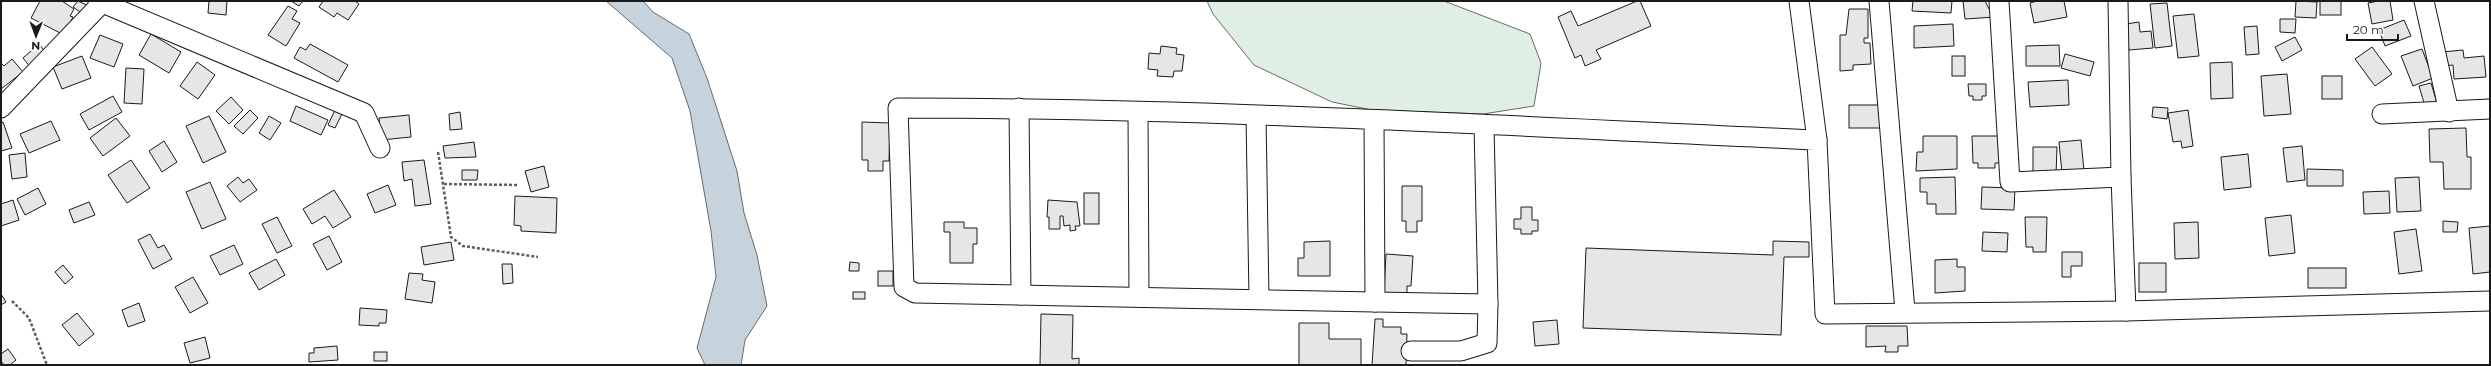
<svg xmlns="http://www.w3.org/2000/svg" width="2491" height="366" font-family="Montserrat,sans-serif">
  <rect width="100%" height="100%" fill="#fff"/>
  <path fill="#e0efe3" stroke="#6a6a6a" d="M1207 1H1444L1530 34 1541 63 1534 106 1483 114 1372 110 1332 102 1254 65 1213 14Z"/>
  <path fill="#c6d2dc" stroke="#6a6a6a" d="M606 1H643L653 12 689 34 707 78 737 171 744 213 757 255 767 306 745 340 741 365H705L697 348 716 277 711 231 690 111 672 58Z"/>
  <g fill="#e6e6e6" stroke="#1a1a1a">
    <path d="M40 1H62L74 9 70 16 73 17 64 35 31 18Z"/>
    <path d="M78 1 91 7 86 16 73 7Z"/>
    <path d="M209 1H227L226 15 208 13Z"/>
    <path d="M291 1H303L299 6Z"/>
    <path d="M323 1H355L359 4 348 20 337 13 334 17 319 7Z"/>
    <path d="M1637 1H1640L1651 26 1596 50 1601 59 1585 66 1581 55 1575 58 1558 17 1571 11 1578 26Z"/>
    <path d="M1913 1H1952L1951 13 1912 11Z"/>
    <path d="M1963 1H1985L1989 9H1994L1995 17 1965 19Z"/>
    <path d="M2037 1H2064L2067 17 2034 23 2030 3Z"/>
    <path d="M2296 1 2317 2 2316 18 2295 17Z"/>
    <rect x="2320" y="1" width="21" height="14"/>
    <path d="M2378 1H2390L2393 20 2372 24 2368 3Z"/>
    <path d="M2167 3 2172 46 2155 48 2150 4Z"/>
    <path d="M288 6 297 11 292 19 300 23 286 46 268 35Z"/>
    <path d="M1849 9H1868V38H1864V43H1870L1871 64 1853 65V70L1840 71V35H1846Z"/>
    <path d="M2194 14 2199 56 2178 58 2173 16Z"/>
    <path d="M2280 19H2296L2295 33 2280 32Z"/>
    <path d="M2404 20 2411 36 2385 46 2379 30Z"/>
    <path d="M2139 22 2140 32 2151 31 2153 48 2129 50 2126 24Z"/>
    <path d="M1953 24 1954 46 1914 48V26Z"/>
    <path d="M2257 26 2259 54 2246 55 2244 27Z"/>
    <path d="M151 34 181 52 169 73 139 55Z"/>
    <path d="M100 35 123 44 114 67 90 58Z"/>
    <path d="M2295 37 2302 50 2282 61 2275 47Z"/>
    <path d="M39 44 47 54 31 68 23 58Z"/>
    <path d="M310 44 348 65 338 82 294 58 300 47 306 50Z"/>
    <path d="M2059 45 2060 66H2026V46Z"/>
    <path d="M1161 46 1177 48 1176 54 1184 55 1182 71H1174L1173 77 1157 76 1158 70 1148 69 1149 53 1160 54Z"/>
    <path d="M2372 47 2392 74 2375 86 2355 59Z"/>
    <path d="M2422 49 2433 78 2413 86 2401 56Z"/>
    <path d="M2463 50 2464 58 2484 56 2486 77 2454 79 2453 65 2443 66 2442 52Z"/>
    <path d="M2065 54 2094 62 2090 76 2061 68Z"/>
    <path d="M82 56 91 78 62 89 53 67Z"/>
    <rect x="1952" y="56" width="13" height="20"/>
    <path d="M12 59 23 72 1 89V63L4 66Z"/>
    <path d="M197 62 215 75 198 99 180 86Z"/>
    <path d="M2232 62 2233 98 2211 99 2210 63Z"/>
    <path d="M126 68 144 69 142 104 124 103Z"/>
    <path d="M2287 74 2291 114 2264 116 2261 76Z"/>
    <rect x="2322" y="76" width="20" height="23"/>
    <path d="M2068 80 2069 105 2030 107 2028 82Z"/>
    <path d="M2431 83 2437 103 2425 106 2419 86Z"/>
    <path d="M1968 84H1986V96H1982V100H1973V96H1969Z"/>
    <path d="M113 96 122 112 89 130 80 114Z"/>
    <path d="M231 97 243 110 229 124 216 111Z"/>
    <rect x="1849" y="105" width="35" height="23"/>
    <path d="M296 106 328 120 321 135 290 121Z"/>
    <path d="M2153 107 2168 108 2167 119 2152 117Z"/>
    <path d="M250 110 258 118 243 134 234 126Z"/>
    <path d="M335 110 342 114 335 128 328 125Z"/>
    <path d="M2188 110 2193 146 2182 148 2181 141 2173 142 2168 113Z"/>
    <path d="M460 112 462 129 450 130 449 114Z"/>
    <path d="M409 115 411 137 381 140 379 118Z"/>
    <path d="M209 116 226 152 203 163 186 126Z"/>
    <path d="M269 116 281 123 270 140 259 133Z"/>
    <path d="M116 118 130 136 103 156 90 138Z"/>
    <path d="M51 121 60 140 29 153 20 134Z"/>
    <path d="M3 122 12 148 1 151V123Z"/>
    <path d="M862 122 890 123 889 161H883V171H868V160H862Z"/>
    <path d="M2466 128 2467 157H2471V189H2444L2443 162H2430L2429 129Z"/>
    <path d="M1923 136H1957V169L1916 171 1917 152H1923Z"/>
    <path d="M1972 136H2001L2002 163H1995V168H1978V163H1973Z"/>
    <path d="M2081 140 2084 171 2062 173 2059 142Z"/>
    <path d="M164 141 177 162 162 172 149 151Z"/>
    <path d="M474 142 476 157 445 158 443 146Z"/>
    <path d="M2302 146 2305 180 2287 182 2283 148Z"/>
    <path d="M2033 147H2057L2056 175H2033Z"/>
    <path d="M25 153 27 177 12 179 9 155Z"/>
    <path d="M2248 154 2251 187 2224 190 2221 157Z"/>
    <path d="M131 160 150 188 127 203 108 175Z"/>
    <path d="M424 160 431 204 415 206 412 179 404 181 402 162Z"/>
    <path d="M544 166 549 187 531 192 525 171Z"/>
    <path d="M2307 169 2343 170V186H2307Z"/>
    <path d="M462 170H478L477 180H462Z"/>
    <path d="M238 177 243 183 249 179 257 190 240 202 227 186Z"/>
    <path d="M1955 177 1956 214H1936V204H1927V192H1920V178Z"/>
    <path d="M2419 177 2421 211 2397 212 2395 178Z"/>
    <path d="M210 182 226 219 202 229 186 192Z"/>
    <path d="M388 185 396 205 375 213 367 194Z"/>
    <path d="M1402 186H1422V221H1417V232H1406V221H1402Z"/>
    <path d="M1982 187 2015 188 2014 210 1981 209Z"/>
    <path d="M38 188 46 204 25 215 17 199Z"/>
    <path d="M334 190 351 217 333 228 325 216 312 224 303 209Z"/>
    <path d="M2389 191 2390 213 2364 214 2363 192Z"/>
    <rect x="1084" y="193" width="15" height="31"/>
    <path d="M515 196 557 198 556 233 521 231V226L514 225Z"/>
    <path d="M13 200 19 220 1 226V204Z"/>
    <path d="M1048 200 1077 202 1080 226H1075L1076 230 1070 231V225L1064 226 1063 216H1060V229H1049V217H1047Z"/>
    <path d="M89 202 95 215 74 223 69 210Z"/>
    <path d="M1521 207H1532V220H1538V231H1532V234H1521V229H1514V219H1521Z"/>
    <path d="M2291 215 2295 253 2269 256 2265 218Z"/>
    <path d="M277 217 292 246 277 253 262 224Z"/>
    <path d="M2025 217H2047L2046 252H2033V247H2026Z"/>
    <path d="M2443 221 2458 222 2457 232H2443Z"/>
    <path d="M944 222H964V228H977V244H973V263H950V232H944Z"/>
    <path d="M2198 222 2199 258 2175 259 2174 223Z"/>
    <path d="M2490 226V272L2473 274 2469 228Z"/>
    <path d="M2416 229 2422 271 2399 274 2394 232Z"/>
    <path d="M1983 232 2008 233 2007 252 1982 251Z"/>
    <path d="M150 234 158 248 164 245 172 259 153 269 138 240Z"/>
    <path d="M329 236 342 262 327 270 313 244Z"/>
    <path d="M1330 241V276H1298V258H1304V242Z"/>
    <path d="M1773 241 1809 242V257H1784L1781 335 1583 328 1586 248 1773 255Z"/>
    <path d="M451 242 454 260 424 265 421 247Z"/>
    <path d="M234 245 243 264 220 275 210 256Z"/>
    <path d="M2062 252H2082V266H2071V277H2062Z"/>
    <path d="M1386 254 1413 256 1411 286H1407V294L1384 293Z"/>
    <path d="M276 259 285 275 259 290 249 273Z"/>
    <path d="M1957 259V267H1965V291L1935 293V260Z"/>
    <path d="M850 262 859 263V271H849Z"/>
    <rect x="2139" y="263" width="27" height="29"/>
    <path d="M502 264H512L513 283 503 284Z"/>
    <path d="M63 265 73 277 65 284 55 272Z"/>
    <rect x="2308" y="268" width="38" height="20"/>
    <rect x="878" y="271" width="15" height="15"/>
    <path d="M409 273 423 274 422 280 435 282 432 303 405 299Z"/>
    <path d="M193 277 208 303 190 313 175 287Z"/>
    <rect x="853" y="292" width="12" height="7"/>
    <path d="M1 294 6 302 1 305Z"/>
    <path d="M139 303 145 321 128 327 122 310Z"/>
    <path d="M360 308 387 310 386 323H379V326L359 325Z"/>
    <path d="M77 313 94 334 79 346 62 325Z"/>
    <path d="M1041 314 1073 315 1072 359 1079 358V365H1040Z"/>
    <path d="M1375 319H1383V327H1401V334H1407L1406 365H1372Z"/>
    <path d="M1557 320 1559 344 1535 346 1533 322Z"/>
    <path d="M1299 323H1329V339H1361V365H1299Z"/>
    <path d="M1866 326H1907L1908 346H1898V352H1885L1886 346 1866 347Z"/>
    <path d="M205 337 210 358 190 363 184 343Z"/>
    <path d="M337 346 338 360 309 362V353H314V348Z"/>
    <path d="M8 349 16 360 10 365H4L1 361V354Z"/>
    <rect x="374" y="352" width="13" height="9"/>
  </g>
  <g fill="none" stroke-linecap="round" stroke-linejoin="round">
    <g stroke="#1a1a1a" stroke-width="21">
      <g id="minor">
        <path d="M98 1 364 113 380 148"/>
        <path d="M1799 1 1817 140"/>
        <path d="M1879 1 1905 311"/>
        <path d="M1999 1 2010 182 2121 177"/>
        <path d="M2118 1 2121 177 2126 311"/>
        <path d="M2424 1 2449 112"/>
        <path d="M1 108 102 3"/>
        <path d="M1019 108 1021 295"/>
        <path d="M1138 112 1139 297"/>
        <path d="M2382 114 2490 109"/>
        <path d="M1256 116 1259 299"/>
        <path d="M1374 120 1375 302 915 293 904 287 898 108C1204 108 1511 126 1817 140L1825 314 2126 311 2490 301"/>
        <path d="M1375 302 1488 304 1484 125"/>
        <path d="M1411 351H1461L1487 343 1488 304"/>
      </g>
    </g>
    <g stroke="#5f5f5f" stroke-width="2.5" stroke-dasharray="3 2" stroke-linecap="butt">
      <path d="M438 152 451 237 463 246 538 257"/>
      <path d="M444 184 519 185"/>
      <path d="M12 301 29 318 47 365"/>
    </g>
    <use href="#minor" stroke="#fff" stroke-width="19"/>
  </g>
  <rect width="2491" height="366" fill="none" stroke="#1a1a1a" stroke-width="4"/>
  <g transform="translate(36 36) rotate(181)" stroke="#ffffff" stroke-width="3" paint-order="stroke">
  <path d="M0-3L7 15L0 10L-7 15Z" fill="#1a1a1a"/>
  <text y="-6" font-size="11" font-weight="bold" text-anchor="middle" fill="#1a1a1a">N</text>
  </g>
  <path d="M2347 34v6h51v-6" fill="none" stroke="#1a1a1a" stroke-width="2"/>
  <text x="2353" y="34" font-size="12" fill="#1a1a1a" stroke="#ffffff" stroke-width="3" paint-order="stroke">20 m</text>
</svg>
